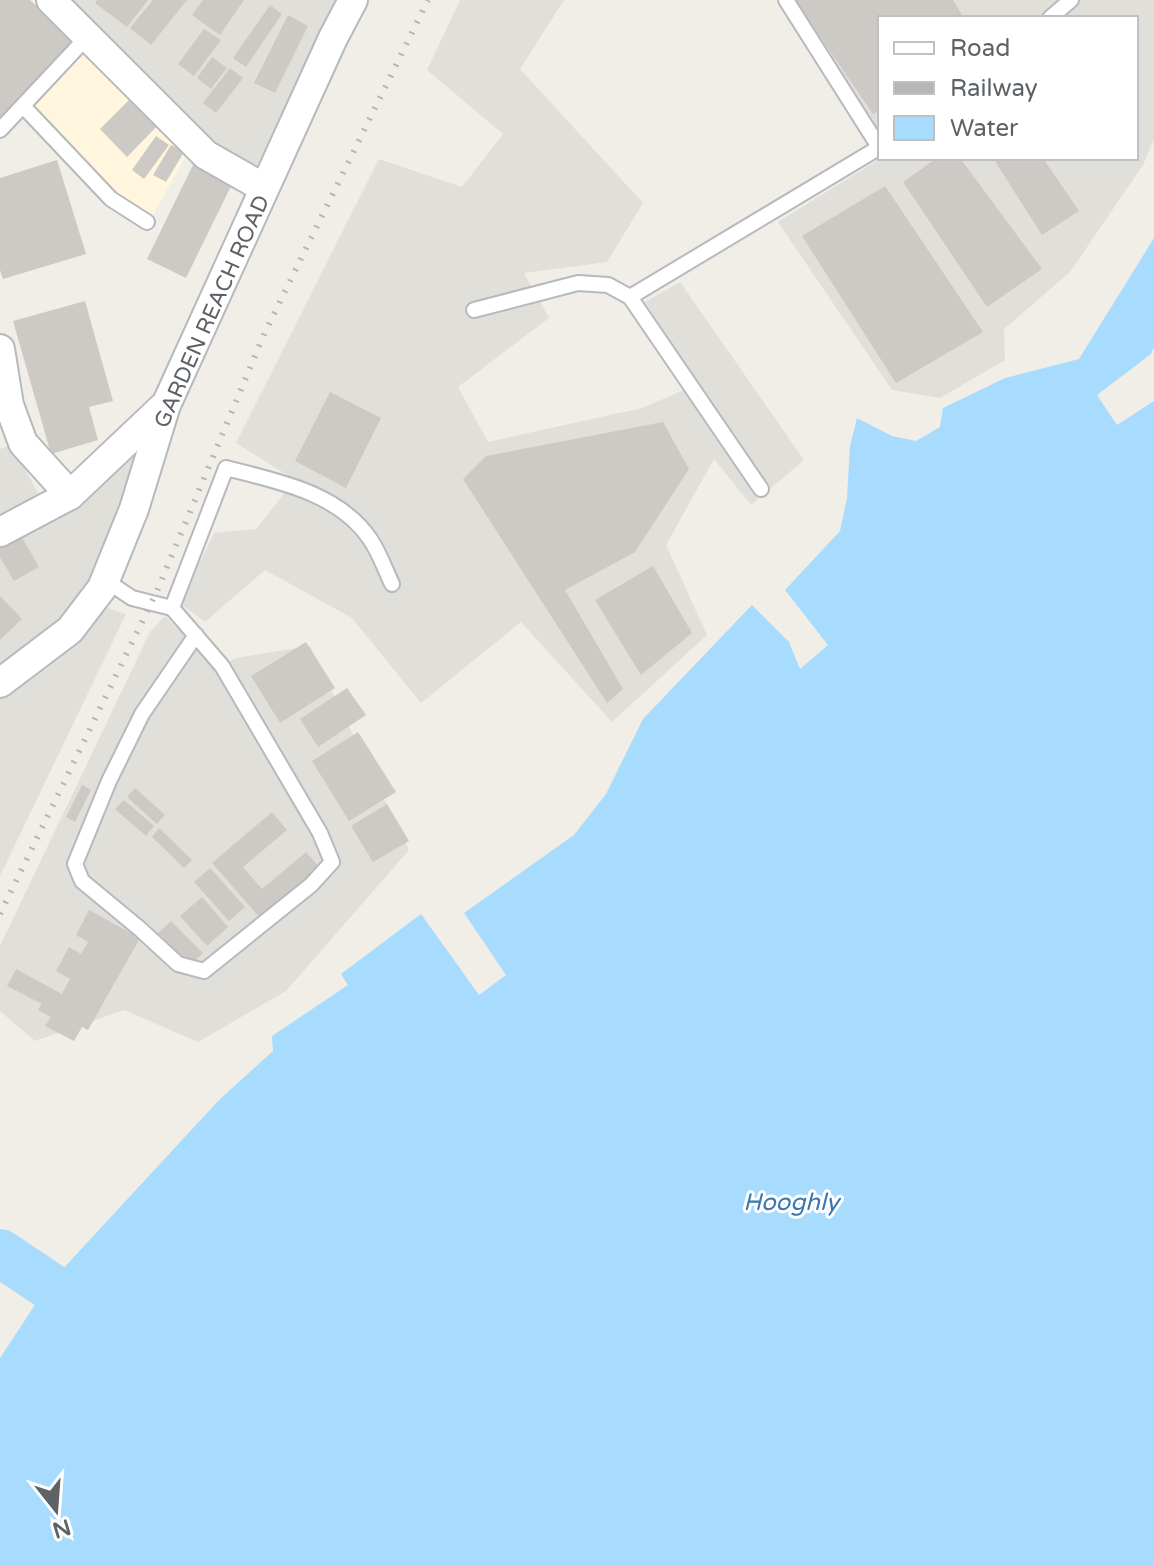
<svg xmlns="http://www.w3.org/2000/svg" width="1154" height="1566" font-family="'Varela Round',sans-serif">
  <rect width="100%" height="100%" fill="#f0eee6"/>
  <path fill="#fff6dd" d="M0 0H41L190 148 151 219 112 196 21 101Z"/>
  <g fill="#e1dfda">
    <path d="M61 0H348L259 176 213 149Z"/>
    <path d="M460 0H564L520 69 643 203 607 262 524 273 549 318 458 387 488 442 642 408 698 384 645 302 680 282 804 460 751 505 714 459 666 545 707 635 612 722 521 622 421 703 352 618 265 570 205 622 180 603 214 533 256 529 295 480 236 443 379 159 462 187 503 134 427 70Z"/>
    <path d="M791 0H1154V139L1143 165 1070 272 1004 329 1005 360 940 398 892 390 778 222 881 158H1136V18H880V142Z"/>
    <path d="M149 431 95 579 107 608 126 614 0 876V449L12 445 49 514Z"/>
    <path d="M165 616 216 668 236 658 310 646 409 850 286 991 198 1042 124 1010 35 1041 0 1011V946L150 632Z"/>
  </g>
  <path fill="#a7dcff" d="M1154 238V347L1151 354 1097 395 1117 425 1154 401V1566H0V1358L48 1285 220 1099 273 1051 272 1036 348 985 341 974 421 914 479 995 506 975 464 913 574 835 606 794 643 719 752 605 789 642 800 669 828 645 785 590 840 531 847 498 850 446 857 418 892 436 916 441 940 427 943 408 1005 378 1079 359Z"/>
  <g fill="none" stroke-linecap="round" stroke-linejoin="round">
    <path stroke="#a7dcff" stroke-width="48" d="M0 1253 48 1285"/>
  </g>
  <g fill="#cdcac5">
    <path d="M0 0H30L76 41 0 126Z"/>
    <path d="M97 0H148L127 27 95 3Z"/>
    <path d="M153 0H187L151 45 130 28Z"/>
    <path d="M203 0H244L220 35 192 15Z"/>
    <path d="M795 0H953L964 18H880V110L873 114Z"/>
    <path d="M270 5 282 14 246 67 233 58Z"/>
    <path d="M288 15 308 26 275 93 254 83Z"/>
    <path d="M204 29 221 40 194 76 178 64Z"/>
    <path d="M212 57 227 68 211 89 197 78Z"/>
    <path d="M230 68 243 78 216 113 203 103Z"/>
    <path d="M135 94 162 121 127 157 100 129Z"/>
    <path d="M156 136 169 145 144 179 132 170Z"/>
    <path d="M171 145 184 152 166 182 153 175Z"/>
    <path d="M937 158H960L1042 269 987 307 903 182Z"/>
    <path d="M993 158H1043L1079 211 1042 235Z"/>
    <path d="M57 160 86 254 3 279 0 270V178Z"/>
    <path d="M193 165 232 184 186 278 147 259Z"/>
    <path d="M885 186 983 332 896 383 802 236Z"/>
    <path d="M85 301 113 401 89 407 98 440 51 454 13 321Z"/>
    <path d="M330 392 381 418 346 488 295 461Z"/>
    <path d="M663 422 689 469 635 552 565 590 623 689 607 703 463 479 486 456Z"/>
    <path d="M20 534 39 567 14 581 0 557V546Z"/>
    <path d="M653 566 692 633 641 675 595 600Z"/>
    <path d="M0 596 22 619 0 640Z"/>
    <path d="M306 642 335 688 280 723 251 676Z"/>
    <path d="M347 688 366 715 318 747 300 719Z"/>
    <path d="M358 732 396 792 349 821 312 761Z"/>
    <path d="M82 785 91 790 75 822 66 817Z"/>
    <path d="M135 788 165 815 157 824 127 797Z"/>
    <path d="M124 800 154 826 146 836 115 809Z"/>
    <path d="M387 804 409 841 373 862 351 826Z"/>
    <path d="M272 812 287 830 243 867 262 889 306 852 321 869 262 920 212 863Z"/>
    <path d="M159 828 192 860 184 868 152 837Z"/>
    <path d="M210 868 245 907 229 921 194 882Z"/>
    <path d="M202 897 228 927 207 946 180 916Z"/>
    <path d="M89 910 140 938 88 1030 82 1027 74 1041 45 1026 51 1017 38 1010 42 1004 7 986 16 969 62 994 70 979 56 971 69 947 81 954 88 942 76 935Z"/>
    <path d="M171 921 203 953 190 965 158 933Z"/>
  </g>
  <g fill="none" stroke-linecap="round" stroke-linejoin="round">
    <g stroke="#b6b9bd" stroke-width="18">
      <g id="service">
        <path d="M786 0 879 147"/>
        <path d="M1050 18 1071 0"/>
        <path d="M23 106 111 199 147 222"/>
        <path d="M0 130 88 36"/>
        <path d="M630 297 880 147"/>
        <path d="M474 310 578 283 608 285 630 297 761 489"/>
        <path d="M105 580 132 598 172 608 222 666 320 833 332 862 311 885 204 971 178 964 140 929 82 881 75 864 109 781 142 714 196 635"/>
        <path d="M172 608 226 468C276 481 338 492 370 539 379 552 385 569 392 584"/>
      </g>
    </g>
    <g stroke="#b6b9bd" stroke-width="32">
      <g id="minor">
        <path d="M51 0 206 155 264 188"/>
        <path d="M0 349 9 405 23 443 70 495"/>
        <path d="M0 532 70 495 163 407"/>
        <path d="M0 683 70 630 102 588 134 509 166 405 333 38 353 0"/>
      </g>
    </g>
    <use href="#service" stroke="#fff" stroke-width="14"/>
    <use href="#minor" stroke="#fff" stroke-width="28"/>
    <path stroke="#b5b6b7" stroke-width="6" stroke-dasharray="2 10" stroke-linecap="butt" d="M0 914 157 591 265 332 428 0"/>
  </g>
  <g text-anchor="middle" stroke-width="6" stroke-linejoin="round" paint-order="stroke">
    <g font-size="22" fill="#5d6267" stroke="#fff">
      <text transform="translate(211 311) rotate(-66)" y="8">GARDEN REACH ROAD</text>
    </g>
    <g font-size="24" font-style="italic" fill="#3d77ac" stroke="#fff">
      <text x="791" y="1210">Hooghly</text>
    </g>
  </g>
  <rect x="878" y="16" width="260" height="144" fill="#ffffff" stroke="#bec0c2" stroke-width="2"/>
  <rect x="894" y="42" width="40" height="12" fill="#ffffff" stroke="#bec0c2" stroke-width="2"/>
  <text x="950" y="56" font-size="24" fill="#5d6267">Road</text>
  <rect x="894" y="82" width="40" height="12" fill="#b5b6b7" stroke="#bec0c2" stroke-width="2"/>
  <text x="950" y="96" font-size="24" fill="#5d6267">Railway</text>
  <rect x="894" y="116" width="40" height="24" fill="#a7dcff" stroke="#bec0c2" stroke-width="2"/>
  <text x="950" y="136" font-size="24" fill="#5d6267">Water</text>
  <g transform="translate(56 1510) rotate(163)" stroke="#ffffff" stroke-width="6" paint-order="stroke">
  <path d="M0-6L14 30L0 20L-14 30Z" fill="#5d6267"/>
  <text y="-12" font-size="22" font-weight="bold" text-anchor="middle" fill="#5d6267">N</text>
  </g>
</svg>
